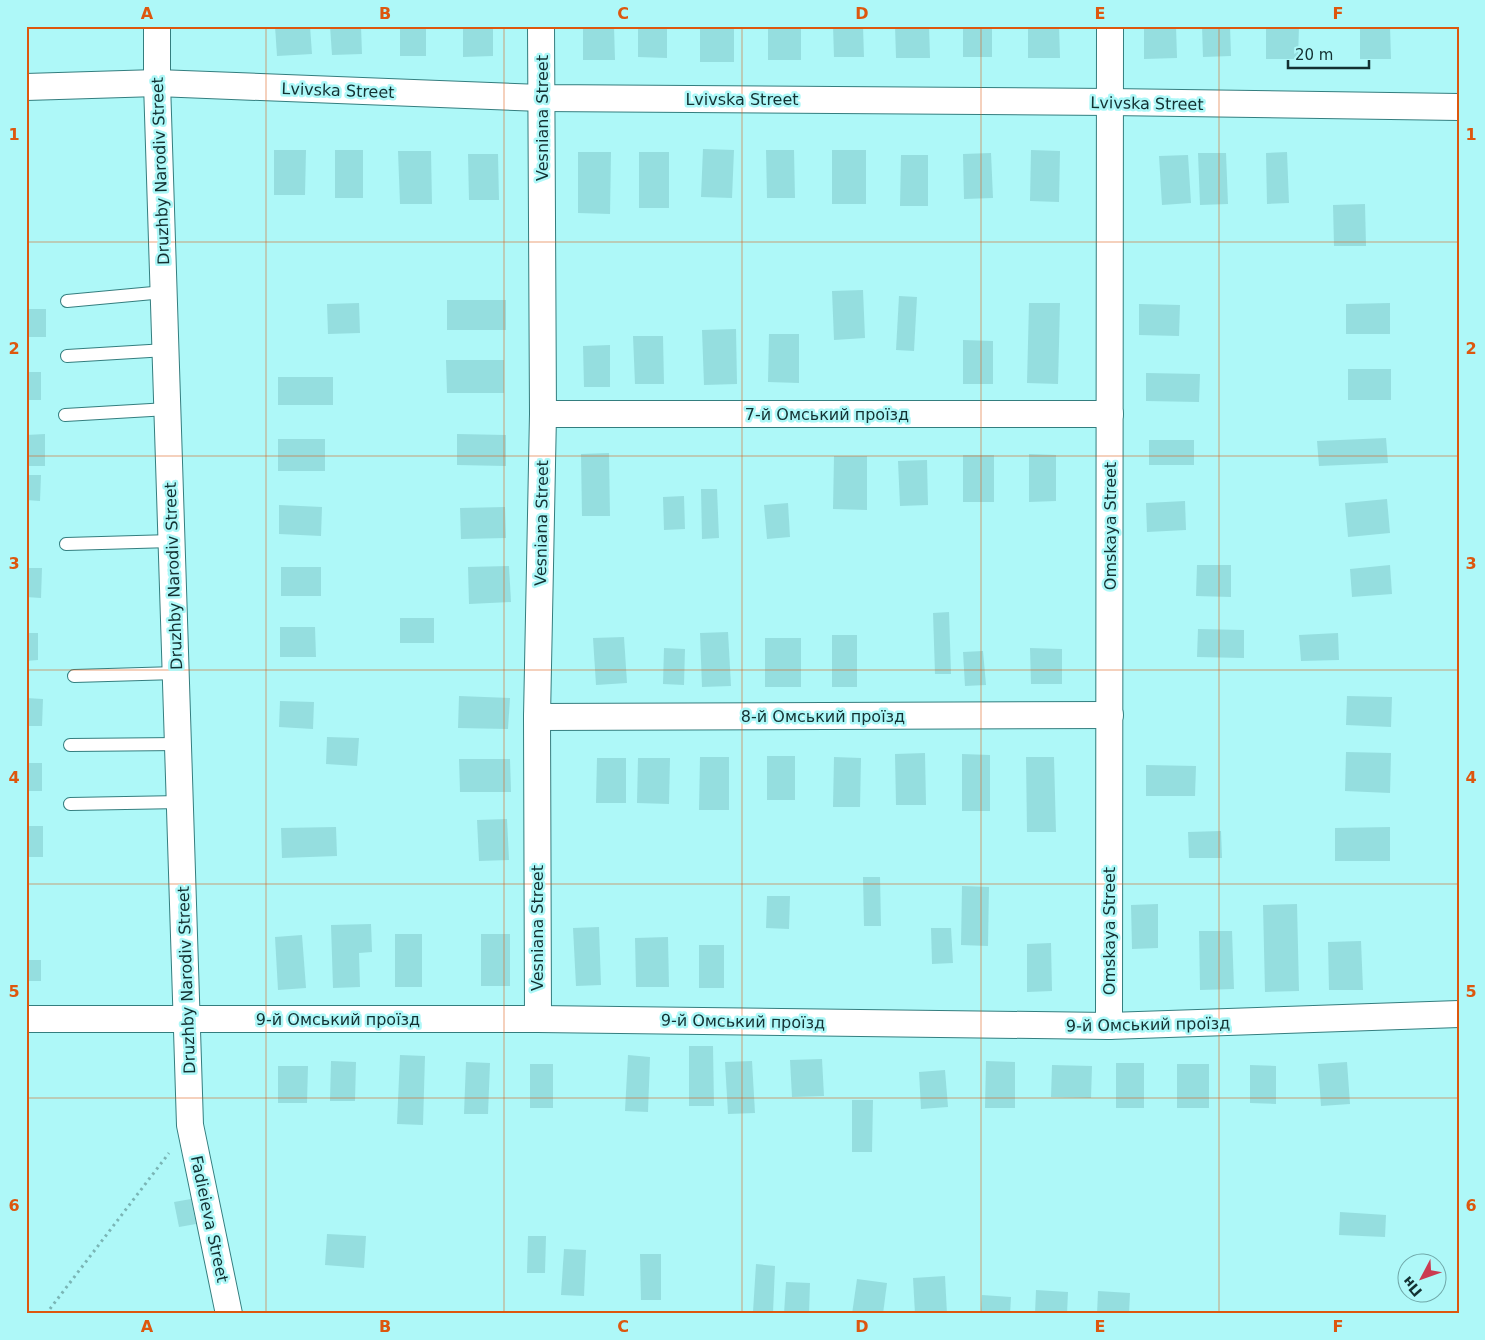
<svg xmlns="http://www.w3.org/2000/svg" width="1485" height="1340" font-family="'DejaVu Sans',sans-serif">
  <rect width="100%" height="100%" fill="#aef8f8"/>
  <g fill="#95dedf">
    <path d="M275 26H310L312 54 277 56Z"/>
    <path d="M330 26H361L362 54 332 55Z"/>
    <rect x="400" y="26" width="26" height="30"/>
    <path d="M463 26H493V56L463 57Z"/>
    <path d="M583 26H614L615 60H583Z"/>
    <path d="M638 26H667V58L638 57Z"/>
    <rect x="700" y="26" width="34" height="36"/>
    <rect x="768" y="26" width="33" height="34"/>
    <path d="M833 26H863L864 57H834Z"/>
    <path d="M895 26H929L930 58H896Z"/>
    <rect x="963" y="26" width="29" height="31"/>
    <path d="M1028 26H1059L1060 58H1028Z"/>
    <path d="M1144 26H1176L1177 58 1144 59Z"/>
    <path d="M1202 26H1230L1231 56 1203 57Z"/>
    <path d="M1266 26H1299L1298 59H1266Z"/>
    <path d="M1360 26H1390L1391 59H1360Z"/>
    <path d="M703 149 734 150 732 198 701 197Z"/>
    <path d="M274 150H306L305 195H274Z"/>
    <rect x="335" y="150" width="28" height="48"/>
    <path d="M766 150H794L795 198H767Z"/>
    <rect x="832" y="150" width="34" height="54"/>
    <path d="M1031 150 1060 151 1059 202 1030 201Z"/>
    <path d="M398 151H431L432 204H400Z"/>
    <path d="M578 152H611L610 214 578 213Z"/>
    <rect x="639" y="152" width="30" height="56"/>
    <path d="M1287 152 1289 203 1267 204 1266 153Z"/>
    <path d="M991 153 993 198 964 199 963 154Z"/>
    <path d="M1198 153H1226L1228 204 1200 205Z"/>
    <path d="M468 154H498L499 200H469Z"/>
    <path d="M901 155H928V206H900Z"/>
    <path d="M1188 155 1191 203 1162 205 1159 156Z"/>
    <path d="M1365 204 1366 246H1334L1333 205Z"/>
    <path d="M863 290 865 338 834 340 832 291Z"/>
    <path d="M899 296 917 297 914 351 896 350Z"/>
    <rect x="447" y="300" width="59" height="30"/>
    <path d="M359 303 360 333 328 334 327 304Z"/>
    <path d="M1029 303H1060L1058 384 1027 383Z"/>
    <path d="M1390 303V334H1346V304Z"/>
    <path d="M1139 304 1180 305 1179 336 1139 335Z"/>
    <rect x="26" y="309" width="20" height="28"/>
    <path d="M736 329 737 384 704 385 702 330Z"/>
    <path d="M769 334H799V383L768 382Z"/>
    <path d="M633 336H663L664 384H635Z"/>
    <path d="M963 340 993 341V384H963Z"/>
    <path d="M610 345V387H584L583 346Z"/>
    <path d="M446 360H504V393H447Z"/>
    <rect x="1348" y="369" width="43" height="31"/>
    <rect x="26" y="372" width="15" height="28"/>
    <path d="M1146 373 1200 374 1199 402 1146 401Z"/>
    <rect x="278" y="377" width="55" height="28"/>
    <path d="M45 434V466H26V435Z"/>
    <path d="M457 434 506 435V466L457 465Z"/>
    <path d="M1386 438 1388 463 1319 466 1317 441Z"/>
    <rect x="278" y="439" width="47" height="32"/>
    <rect x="1149" y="440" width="45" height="25"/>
    <path d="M609 453 610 516H582L581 454Z"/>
    <path d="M1029 454 1056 455V501L1029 502Z"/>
    <rect x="963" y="455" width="31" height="47"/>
    <path d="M834 456H867V510L833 509Z"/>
    <path d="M927 460 928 505 900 506 898 461Z"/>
    <path d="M26 475H41L40 501 26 500Z"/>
    <path d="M701 489H717L719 538 702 539Z"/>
    <path d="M684 496 685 529 664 530 663 497Z"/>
    <path d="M1387 499 1390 533 1348 537 1345 503Z"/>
    <path d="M1185 501 1186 530 1147 532 1146 503Z"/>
    <path d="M788 503 790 537 767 539 764 505Z"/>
    <path d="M279 505 322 507 321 536 279 534Z"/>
    <path d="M505 507 506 538 461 539 460 508Z"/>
    <path d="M1197 565H1231V597L1196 596Z"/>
    <path d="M1390 565 1392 594 1352 597 1350 569Z"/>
    <path d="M509 566 511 602 469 604 468 567Z"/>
    <rect x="281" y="567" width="40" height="29"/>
    <path d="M26 568H42L41 598 26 597Z"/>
    <path d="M949 612 951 674H935L933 613Z"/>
    <rect x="400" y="618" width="34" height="25"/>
    <path d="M280 627H315L316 657H280Z"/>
    <path d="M1198 629 1244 630V658L1197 657Z"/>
    <path d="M728 632 731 686 702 687 700 633Z"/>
    <path d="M26 633H38V660L26 661Z"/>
    <path d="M1338 633 1339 660 1301 661 1299 635Z"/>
    <rect x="832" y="635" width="25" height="52"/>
    <path d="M624 637 627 683 596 685 593 638Z"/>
    <rect x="765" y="638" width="36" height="49"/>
    <path d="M664 648 685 649 684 685 663 684Z"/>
    <path d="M1030 648 1062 649V684H1031Z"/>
    <path d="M983 651 986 685 965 686 963 652Z"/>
    <path d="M459 696 510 698 508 729 458 728Z"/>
    <path d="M1347 696 1392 697 1391 727 1346 725Z"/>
    <path d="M26 698 43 699 42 726H26Z"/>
    <path d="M280 701 314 702 313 729 279 727Z"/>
    <path d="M327 737 359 738 357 766 326 764Z"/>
    <path d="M1346 752 1391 753 1390 793 1345 791Z"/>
    <path d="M925 753 926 805H896L895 754Z"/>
    <path d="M962 754 990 755V811H962Z"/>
    <rect x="767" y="756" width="28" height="44"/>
    <path d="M700 757H729V810H699Z"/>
    <path d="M834 757 861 758 860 807H833Z"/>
    <path d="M1026 757H1054L1056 832H1027Z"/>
    <path d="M597 758H626V803H596Z"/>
    <path d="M638 758H670L669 804 637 803Z"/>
    <path d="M459 759H510L511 792H460Z"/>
    <rect x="26" y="763" width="16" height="28"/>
    <path d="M1146 765 1196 766 1195 796H1146Z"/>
    <path d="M507 819 509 860 479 861 477 820Z"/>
    <rect x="26" y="826" width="17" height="31"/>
    <path d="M336 827 337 856 282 858 281 828Z"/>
    <path d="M1390 827V861H1335V828Z"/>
    <path d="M1221 831 1222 858H1189L1188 832Z"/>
    <path d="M863 877H880L881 926H864Z"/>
    <path d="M962 886 989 887 988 946 961 945Z"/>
    <path d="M767 896H790L789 929 766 928Z"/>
    <path d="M1158 904V948L1132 949 1131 905Z"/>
    <path d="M1297 904 1299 991 1265 992 1263 905Z"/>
    <path d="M371 924 372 952 359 953 360 987 333 988 331 925Z"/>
    <path d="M599 927 601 985 576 986 573 928Z"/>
    <path d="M931 928H951L953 963 932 964Z"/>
    <path d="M1199 931H1232L1234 989 1200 990Z"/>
    <rect x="395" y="934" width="27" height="53"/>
    <rect x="481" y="934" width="29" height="52"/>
    <path d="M302 935 306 988 278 990 275 937Z"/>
    <path d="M668 937 669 987H636L635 938Z"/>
    <path d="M1361 941 1363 990H1329L1328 942Z"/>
    <path d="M1051 943 1052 991 1027 992V944Z"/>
    <rect x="699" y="945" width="25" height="43"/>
    <rect x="26" y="960" width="15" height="21"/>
    <path d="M689 1046H713L714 1106H689Z"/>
    <path d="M400 1055 425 1056 423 1125 397 1124Z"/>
    <path d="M628 1055 650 1057 648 1112 625 1111Z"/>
    <path d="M822 1059 824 1096 792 1097 790 1060Z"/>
    <path d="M331 1061 356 1062 355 1101H330Z"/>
    <path d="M752 1061 755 1113 728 1114 725 1062Z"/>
    <path d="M986 1061 1015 1062V1108H985Z"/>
    <path d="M466 1062 490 1063 488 1114H464Z"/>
    <path d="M1347 1062 1350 1104 1321 1106 1318 1064Z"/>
    <rect x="1116" y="1063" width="28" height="45"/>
    <rect x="530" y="1064" width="23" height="44"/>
    <rect x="1177" y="1064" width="32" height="44"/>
    <path d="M1052 1065 1092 1066 1091 1098 1051 1097Z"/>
    <path d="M1250 1065 1276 1066V1104L1250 1103Z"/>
    <path d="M278 1066H308L307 1103H278Z"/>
    <path d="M945 1070 948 1107 921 1109 919 1072Z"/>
    <path d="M852 1100H873L872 1152H852Z"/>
    <path d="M191 1199 196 1224 179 1227 174 1202Z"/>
    <path d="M1340 1212 1386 1215 1385 1237 1339 1235Z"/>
    <path d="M327 1234 366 1236 364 1268 325 1265Z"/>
    <path d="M528 1236H546L545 1273H527Z"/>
    <path d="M564 1249 586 1250 584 1296 561 1295Z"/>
    <path d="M640 1254H661V1300H641Z"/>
    <path d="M756 1264 775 1266 773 1313 753 1312Z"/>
    <path d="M945 1276 947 1314H915L913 1278Z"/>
    <path d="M857 1279 887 1283 883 1314H852Z"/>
    <path d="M786 1282 810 1283 809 1314H784Z"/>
    <path d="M1036 1290 1068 1292 1067 1314H1035Z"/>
    <path d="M1098 1291 1130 1293 1129 1314H1097Z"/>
    <path d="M982 1295 1011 1297 1010 1314H981Z"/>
    <path d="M1147 1311 1172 1312V1314H1147Z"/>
  </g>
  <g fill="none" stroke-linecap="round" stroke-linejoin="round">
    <g stroke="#347e7f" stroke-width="14">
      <g id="service">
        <path d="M67 301 164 292"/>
        <path d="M67 356 166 350"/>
        <path d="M65 415 168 409"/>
        <path d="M66 544 172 541"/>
        <path d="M74 676 176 673"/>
        <path d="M70 745 179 744"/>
        <path d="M70 804 181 802"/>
      </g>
    </g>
    <g stroke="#347e7f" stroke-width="28">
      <g id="minor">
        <path d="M157 26V83L190 1125 229 1314"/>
        <path d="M26 87 157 83 541 98 1110 102 1459 107"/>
        <path d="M543 414H1110"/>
        <path d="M537 717 1110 715"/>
        <path d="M26 1019H538L1109 1026 1459 1014"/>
        <path d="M538 1019 537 717 543 414 541 26"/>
        <path d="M1109 1026 1110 26"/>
      </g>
    </g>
    <path stroke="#7ab5b5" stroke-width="3" stroke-dasharray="2.5 4" stroke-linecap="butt" d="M46 1314 169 1153"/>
    <use href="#service" stroke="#fff" stroke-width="12"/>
    <use href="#minor" stroke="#fff" stroke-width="26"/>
  </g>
  <path fill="none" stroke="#dd570e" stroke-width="1" stroke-opacity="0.55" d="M266 26V1314M504 26V1314M742 26V1314M981 26V1314M1219 26V1314M26 242H1459M26 456H1459M26 670H1459M26 884H1459M26 1098H1459"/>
  <g text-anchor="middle" stroke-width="5" stroke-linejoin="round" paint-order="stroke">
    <g font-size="16" fill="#133132" stroke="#aef8f8">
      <text transform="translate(338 90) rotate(2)" y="6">Lvivska Street</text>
      <text x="742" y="105">Lvivska Street</text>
      <text transform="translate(1147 103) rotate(1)" y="6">Lvivska Street</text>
      <text transform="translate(542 118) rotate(-90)" y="6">Vesniana Street</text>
      <text transform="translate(160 171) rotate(-92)" y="6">Druzhby Narodiv Street</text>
      <text x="827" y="420">7-й Омський проїзд</text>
      <text transform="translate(541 523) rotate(-89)" y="6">Vesniana Street</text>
      <text transform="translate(1110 526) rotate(-90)" y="6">Omskaya Street</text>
      <text transform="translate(173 576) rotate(-92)" y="6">Druzhby Narodiv Street</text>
      <text x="823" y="722">8-й Омський проїзд</text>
      <text transform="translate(537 928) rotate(-90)" y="6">Vesniana Street</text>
      <text transform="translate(1109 931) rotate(-90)" y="6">Omskaya Street</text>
      <text transform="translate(186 980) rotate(-92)" y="6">Druzhby Narodiv Street</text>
      <text x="338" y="1025">9-й Омський проїзд</text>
      <text transform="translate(743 1021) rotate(1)" y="6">9-й Омський проїзд</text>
      <text transform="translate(1148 1024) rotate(-1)" y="6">9-й Омський проїзд</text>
      <text transform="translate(210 1219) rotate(78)" y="6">Fadieieva Street</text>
    </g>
  </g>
  <rect width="1485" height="1340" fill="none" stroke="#aef8f8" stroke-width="55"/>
  <g transform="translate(1422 1278) rotate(229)"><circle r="24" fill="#aef8f8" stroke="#70a8a9"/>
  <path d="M0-4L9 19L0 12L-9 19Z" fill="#cb3b51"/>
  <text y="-8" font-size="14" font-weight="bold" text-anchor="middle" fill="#133132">Пн</text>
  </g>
  <path d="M1288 60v8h81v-8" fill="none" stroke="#133132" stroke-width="2.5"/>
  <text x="1295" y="60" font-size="15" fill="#133132" stroke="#aef8f8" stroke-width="4" paint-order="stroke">20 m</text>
  <rect x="28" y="28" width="1430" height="1284" fill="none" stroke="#dd570e" stroke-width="2"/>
  <g font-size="16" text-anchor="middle" font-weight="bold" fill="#dd570e">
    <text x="147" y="19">A</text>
    <text x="385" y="19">B</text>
    <text x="623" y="19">C</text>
    <text x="862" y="19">D</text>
    <text x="1100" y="19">E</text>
    <text x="1338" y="19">F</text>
    <text x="14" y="140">1</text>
    <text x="1471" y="140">1</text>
    <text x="14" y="354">2</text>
    <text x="1471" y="354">2</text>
    <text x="14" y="569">3</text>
    <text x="1471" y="569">3</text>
    <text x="14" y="783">4</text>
    <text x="1471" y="783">4</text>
    <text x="14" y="997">5</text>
    <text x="1471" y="997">5</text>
    <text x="14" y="1211">6</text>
    <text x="1471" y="1211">6</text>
    <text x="147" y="1332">A</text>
    <text x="385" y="1332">B</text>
    <text x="623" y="1332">C</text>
    <text x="862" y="1332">D</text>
    <text x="1100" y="1332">E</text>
    <text x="1338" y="1332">F</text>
  </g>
</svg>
